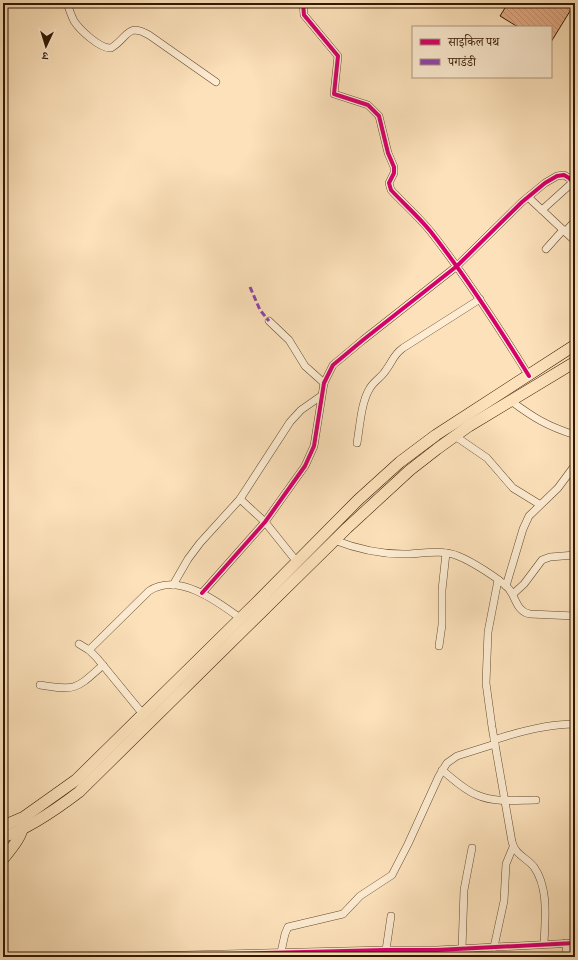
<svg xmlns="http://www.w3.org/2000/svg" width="578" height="960" font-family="'EB Garamond','Noto Serif Devanagari',serif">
  <defs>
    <pattern id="building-back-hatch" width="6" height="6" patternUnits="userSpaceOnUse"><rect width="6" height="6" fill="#e7ad87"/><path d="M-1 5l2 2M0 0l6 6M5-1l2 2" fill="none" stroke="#c79473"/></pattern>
  </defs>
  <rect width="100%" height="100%" fill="#fce1ba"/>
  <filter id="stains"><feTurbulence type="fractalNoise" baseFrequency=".005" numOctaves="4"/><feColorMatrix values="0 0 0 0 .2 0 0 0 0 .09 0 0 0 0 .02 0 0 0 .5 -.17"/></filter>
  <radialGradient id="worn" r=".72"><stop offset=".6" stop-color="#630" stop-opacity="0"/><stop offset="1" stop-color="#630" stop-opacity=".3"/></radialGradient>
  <path fill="url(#building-back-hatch)" stroke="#321800" d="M508 3H575L551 42V27H518L500 16Z"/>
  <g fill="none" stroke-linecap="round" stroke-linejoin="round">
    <g stroke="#644a2e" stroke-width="8">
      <g id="minor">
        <path d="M67 3C69 9 71 15 74 21 80 30 100 49 111 48 128 38 127 22 149 35L216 82"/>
        <path d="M303 3 304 15 338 56 334 94 368 105 379 116 388 153 394 167V173L389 183 391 190C404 204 419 217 431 232 467 278 498 326 529 376"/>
        <path d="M528 197 575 241"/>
        <path d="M542 210 573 182"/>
        <path d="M565 232 575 221"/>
        <path d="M546 249 563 230"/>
        <path d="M269 321 289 340 305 366 324 383"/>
        <path d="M511 401C534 418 547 426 575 435"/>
        <path d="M455 436 487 458 513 488 539 504"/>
        <path d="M357 443C360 426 361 402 370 388 374 381 382 377 386 370 393 361 393 355 403 348L480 299"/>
        <path d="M240 499 265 522 297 562"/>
        <path d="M334 540C357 549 379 554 403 554 421 554 441 549 458 556 471 561 500 579 509 589 516 598 517 612 530 614L575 616"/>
        <path d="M498 580 488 632 486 683 492 727 512 842C516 856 526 857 534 867 549 888 545 920 544 944"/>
        <path d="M173 585 188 559 200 543 240 499 290 422 301 410 321 396"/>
        <path d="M506 586 523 529 529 516 558 488 575 465"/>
        <path d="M202 593 265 522 305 466 314 446 324 383 333 365 363 340 457 266 522 202 545 183 557 176 564 175 569 178 575 185"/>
        <path d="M513 594 524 584 542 560 550 557 575 555"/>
        <path d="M79 644 89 650 97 658 142 713"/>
        <path d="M439 646 442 625V590L446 553"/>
        <path d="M89 650 149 591C178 572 217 601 240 618"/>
        <path d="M40 685C77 691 76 689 103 665"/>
        <path d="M494 740C521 731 547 724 575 724"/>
        <path d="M442 770C453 779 464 790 477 795 495 803 518 800 536 800"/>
        <path d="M566 943 567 957"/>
        <path d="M494 947 504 901 506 864 513 847"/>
        <path d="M462 949 464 890 472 848"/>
        <path d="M386 950 391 916"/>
        <path d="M281 952 285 934 288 927 343 914 360 896 392 875 408 844 439 776 447 763 457 756 495 744"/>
        <path d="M103 957 386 950H437L575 943"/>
      </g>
    </g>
    <g stroke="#321800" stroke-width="12">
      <path id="primary" d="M3 859C11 849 23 836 23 823"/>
    </g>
    <g stroke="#321800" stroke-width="12">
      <g id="trunk">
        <path d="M3 826 24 817 76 780 257 602 358 500 400 462 436 435 575 345"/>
        <path d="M3 837C28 829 58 808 79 792L347 528 410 470 437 449 469 426 575 362"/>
      </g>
    </g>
    <use href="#minor" stroke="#fdecd2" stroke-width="7"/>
    <use href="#primary" stroke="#fce1ba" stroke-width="11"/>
    <use href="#trunk" stroke="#fce1ba" stroke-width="11"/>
    <path stroke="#8e44ad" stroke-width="3" stroke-dasharray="6 3" stroke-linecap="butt" d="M250 287 260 310 269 321"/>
    <g stroke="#fdecd2" stroke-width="6">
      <g id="cycleway">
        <path d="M303 3 304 15 338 56 334 94 368 105 379 116 388 153 394 167V173L389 183 391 190C404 204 419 217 431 232 467 278 498 326 529 376"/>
        <path d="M202 593 265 522 305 466 314 446 324 383 333 365 363 340 457 266 522 202 545 183 557 176 564 175 569 178 575 185"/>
        <path d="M103 957 386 950H437L575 943"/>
      </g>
    </g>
    <use href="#cycleway" stroke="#d6006c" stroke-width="4"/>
  </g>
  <rect width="578" height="960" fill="none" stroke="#fce1ba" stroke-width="16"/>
  <rect x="4" y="4" width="570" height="952" fill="none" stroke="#321800" stroke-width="2"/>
  <rect x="8" y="8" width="562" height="944" fill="none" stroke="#321800"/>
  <rect x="412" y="26" width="140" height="52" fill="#fdecd2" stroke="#ac977e"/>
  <rect x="420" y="39" width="20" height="6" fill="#d6006c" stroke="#ac977e"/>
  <text x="448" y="46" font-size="12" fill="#321800">साइकिल पथ</text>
  <rect x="420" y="59" width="20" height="6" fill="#8e44ad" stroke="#ac977e"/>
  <text x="448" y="66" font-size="12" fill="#321800">पगडंडी</text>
  <g transform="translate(46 46) rotate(184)" stroke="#fdecd2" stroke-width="3" paint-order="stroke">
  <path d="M0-3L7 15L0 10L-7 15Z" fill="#321800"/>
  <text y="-6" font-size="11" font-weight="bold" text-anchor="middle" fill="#321800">उ</text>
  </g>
  <rect width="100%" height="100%" filter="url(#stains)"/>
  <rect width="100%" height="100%" fill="url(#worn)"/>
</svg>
